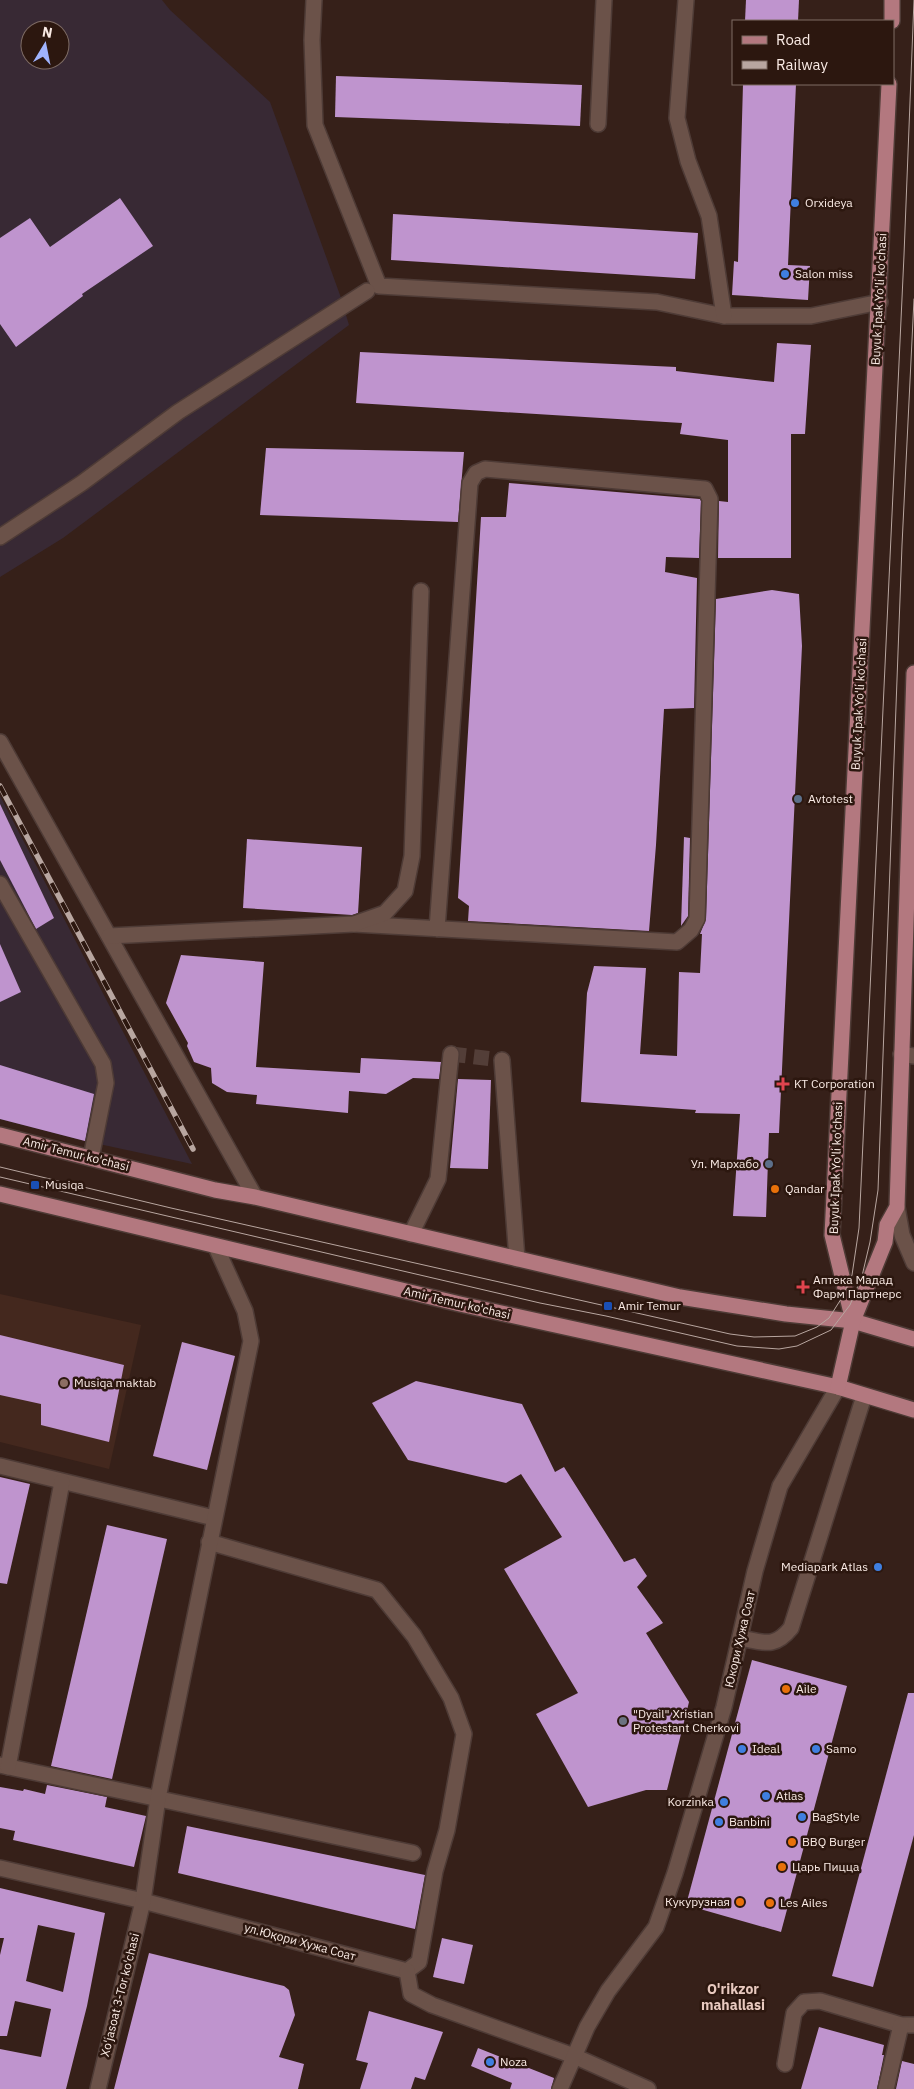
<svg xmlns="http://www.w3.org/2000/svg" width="914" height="2089" font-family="'IBM Plex Sans',sans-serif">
  <rect width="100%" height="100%" fill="#362019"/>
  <g fill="#382934" fill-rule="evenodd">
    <path d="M0 0H162L170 10 270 102 340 295 349 325 63 538 0 577ZM30 30H60V60H30Z"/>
    <path d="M0 796 192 1164 85 1141 0 1119Z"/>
  </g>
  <path fill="#44281e" d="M0 1294 141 1325 109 1469 0 1442Z"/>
  <g fill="#bf94ce" fill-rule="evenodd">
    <path d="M746 0H799L798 21H745Z"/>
    <path d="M336 76 582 85 580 126 335 117Z"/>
    <path d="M743 84H796L788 265 810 266 808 300 732 295 734 261 738 262Z"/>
    <path d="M120 198 153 246 82 294 83 296 16 347 0 324V238L30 218 50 247Z"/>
    <path d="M393 214 698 233 695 279 391 260Z"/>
    <path d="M777 343 811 345 805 434H791V558H718L719 501 728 502V440L680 434 682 423 356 403 360 352 676 367V371L774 382Z"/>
    <path d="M266 448 464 452 458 522 260 515Z"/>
    <path d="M509 483 700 499 701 501 699 558 666 557 665 572 697 578 694 708 664 709 656 845 649 931 468 921 469 906 458 898 481 517H506Z"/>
    <path d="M772 590 799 594 802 646 779 1133H769L766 1217 733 1216 740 1114 695 1113 696 1110 581 1102 587 993 594 966 646 968 640 1054 677 1056 679 972 700 973 702 934H700L706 919 716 599Z"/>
    <path d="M0 804 54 918 36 929 0 860Z"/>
    <path d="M684 837 690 838 688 916 681 926Z"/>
    <path d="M247 839 362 847 358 913 352 915 243 908Z"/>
    <path d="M0 944 21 992 0 1002Z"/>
    <path d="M181 955 264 962 256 1067 360 1073 361 1058 441 1062 439 1079 413 1078 386 1094 349 1091 348 1113 256 1104 257 1095 227 1092 212 1083 211 1068 194 1062 187 1046 188 1043 166 1003Z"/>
    <path d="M0 1065 94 1094 85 1141 0 1119Z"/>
    <path d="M458 1079 491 1080 488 1169 450 1168Z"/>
    <path d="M0 1335 124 1365 109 1442 41 1425V1404L0 1395Z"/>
    <path d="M182 1342 235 1356 207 1470 153 1456Z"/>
    <path d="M416 1381 522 1404 555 1472 564 1467 624 1562 635 1558 647 1576 637 1587 663 1623 646 1633 689 1702 667 1790H646L588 1807 536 1714 578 1693 504 1569 562 1537 521 1474 506 1483 408 1460 372 1403Z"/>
    <path d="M0 1477 30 1484 7 1584 0 1583Z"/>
    <path d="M107 1525 167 1539 112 1779 51 1766Z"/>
    <path d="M752 1660 847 1686 781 1932 686 1905Z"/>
    <path d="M908 1693H914V1835L873 1987 832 1976Z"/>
    <path d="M47 1785 107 1797 105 1807 146 1816 134 1867 13 1840 15 1831 0 1828V1787L23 1791 24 1789 45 1794Z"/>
    <path d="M187 1826 425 1875 415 1929 178 1873Z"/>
    <path d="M0 1888 105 1913 87 2006 66 2089H0V2049L41 2057 51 2009 15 2001 7 2036H0V1955L4 1938H0ZM38 1925 75 1933 63 1992 26 1981Z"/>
    <path d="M442 1938 473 1945 464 1984 433 1977Z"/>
    <path d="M149 1953 284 1986 289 1990 295 2015 279 2057 304 2064 298 2089H114Z"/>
    <path d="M369 2011 443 2032 425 2080 415 2077 411 2089H360L368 2063 356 2060Z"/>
    <path d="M819 2027 884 2045 882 2055H884L877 2089H801Z"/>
    <path d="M478 2048 554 2078 551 2089H510L512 2083 471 2066Z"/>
    <path d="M902 2061 914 2064V2089H896Z"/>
  </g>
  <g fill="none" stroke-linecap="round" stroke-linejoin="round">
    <path stroke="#533e38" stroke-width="15" stroke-dasharray="15 8" stroke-linecap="butt" d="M451 1054 502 1060"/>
    <g stroke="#4e3b36" stroke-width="18">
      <g id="minor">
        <path d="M314 0 312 40 315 125 379 286 657 302 724 316H811L880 302"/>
        <path d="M686 0 677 118 688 161 709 216 724 316"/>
        <path d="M598 124 604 0"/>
        <path d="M0 537 82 483 178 412 367 291"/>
        <path d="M0 742 255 1197"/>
        <path d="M0 884 103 1064 106 1083 91 1158"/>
        <path d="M354 924 677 942 691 930 697 919 710 499 705 489 485 469 476 473 470 483 437 929"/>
        <path d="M109 936 354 924 385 913 405 891 412 856 421 591"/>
        <path d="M901 1054 914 1056"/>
        <path d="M502 1060 517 1259"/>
        <path d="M897 1207 902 1235 914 1263"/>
        <path d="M411 1234 438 1179 451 1054"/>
        <path d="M0 1466 214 1518"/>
        <path d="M209 1542 377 1590 414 1636 451 1698 464 1734 447 1830 435 1871 419 1962 407 1971"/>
        <path d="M740 1638C764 1642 774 1649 791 1628L864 1396"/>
        <path d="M0 1765 413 1853"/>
        <path d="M8 1767 62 1482"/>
        <path d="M0 1868 143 1901 407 1971"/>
        <path d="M407 1971 411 1994 432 2005 574 2056 648 2089"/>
        <path d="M785 2064 794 2013 804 2002 820 2001 901 2025H914"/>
        <path d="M98 2089 143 1901 158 1798 251 1341 245 1311 216 1247"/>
        <path d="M560 2089 587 2027 608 1991 656 1927 675 1873 724 1707 755 1571 780 1486 838 1387"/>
        <path d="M886 2089 901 2025"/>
      </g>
    </g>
    <g stroke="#4e3b36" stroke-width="18">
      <g id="major">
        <path d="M892 21V0"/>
        <path d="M0 1135 215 1190 255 1197 680 1297 786 1314 853 1321 914 1339"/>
        <path d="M0 1194 460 1304 838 1387 914 1410"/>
        <path d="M853 1321 832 1235 889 84"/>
        <path d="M838 1387 853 1321 885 1242 887 1225 897 1207 914 673"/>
      </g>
    </g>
    <use href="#minor" stroke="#6b5249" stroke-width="15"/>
    <use href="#major" stroke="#b3787f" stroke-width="15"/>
    <g stroke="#b8a6a0" stroke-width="1">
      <path d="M0 1167 171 1208 730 1334 754 1337 795 1336 817 1327 829 1318 843 1296 852 1275 859 1228 904 255 914 0"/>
      <path d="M0 1177 540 1303 606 1316 737 1346 779 1349 797 1346 831 1330 850 1305 862 1276 870 1242 878 1190 902 545 914 299"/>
    </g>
    <g stroke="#b8a6a0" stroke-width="5.5">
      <path id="rail" d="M0 786 193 1149"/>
    </g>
    <use href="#rail" stroke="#2c170f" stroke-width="4" stroke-dasharray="11" stroke-linecap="butt"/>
  </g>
  <g fill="#3f7fe0" stroke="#2c170f" stroke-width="2">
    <circle cx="795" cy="203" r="5"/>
    <circle cx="785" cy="274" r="5"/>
    <circle cx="878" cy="1567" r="5"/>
    <circle cx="742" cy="1749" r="5"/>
    <circle cx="816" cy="1749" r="5"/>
    <circle cx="766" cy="1796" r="5"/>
    <circle cx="724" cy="1802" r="5"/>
    <circle cx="802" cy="1817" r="5"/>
    <circle cx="719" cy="1822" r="5"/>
    <circle cx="490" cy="2062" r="5"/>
  </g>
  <g fill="#5c6f8a" stroke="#2c170f" stroke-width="2">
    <circle cx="798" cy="799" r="5"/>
    <circle cx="769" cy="1164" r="5"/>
  </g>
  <g fill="#e0444e" stroke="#2c170f" stroke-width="2">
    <path d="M780.5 1076.5h5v5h5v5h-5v5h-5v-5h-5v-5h5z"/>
    <path d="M800.5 1279.5h5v5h5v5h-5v5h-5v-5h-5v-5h5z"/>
  </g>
  <g fill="#1a4fb4" stroke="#2c170f" stroke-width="2">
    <rect x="30" y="1180" width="10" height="10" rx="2.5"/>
    <rect x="603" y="1301" width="10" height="10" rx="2.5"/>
  </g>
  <g fill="#e8710a" stroke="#2c170f" stroke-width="2">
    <circle cx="775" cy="1189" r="5"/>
    <circle cx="786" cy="1689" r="5"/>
    <circle cx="792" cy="1842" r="5"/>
    <circle cx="782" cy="1867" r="5"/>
    <circle cx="740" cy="1902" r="5"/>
    <circle cx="770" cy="1903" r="5"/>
  </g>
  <circle fill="#8d6e63" stroke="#2c170f" stroke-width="2" cx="64" cy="1383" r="5"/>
  <circle fill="#6b7280" stroke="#2c170f" stroke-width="2" cx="623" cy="1721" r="5"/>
  <g text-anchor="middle" stroke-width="5" stroke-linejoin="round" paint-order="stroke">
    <g font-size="12" fill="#faebe5" stroke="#2c170f" text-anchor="start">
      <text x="805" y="207">Orxideya</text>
      <text x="795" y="278">Salon miss</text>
      <text x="808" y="803">Avtotest</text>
      <text x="794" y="1088">KT Corporation</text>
      <text x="759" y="1168" text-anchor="end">Ул. Мархабо</text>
      <text x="45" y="1189">Musiqa</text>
      <text x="785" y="1193">Qandar</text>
      <text x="813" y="1284">Аптека Мадад<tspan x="813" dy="14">Фарм Партнерс</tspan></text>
      <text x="618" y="1310">Amir Temur</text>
      <text x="74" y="1387">Musiqa maktab</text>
      <text x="868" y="1571" text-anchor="end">Mediapark Atlas</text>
      <text x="796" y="1693">Aile</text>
      <text x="633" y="1718">"Dyail" Xristian<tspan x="633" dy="14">Protestant Cherkovi</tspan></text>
      <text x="752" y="1753">Ideal</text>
      <text x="826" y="1753">Samo</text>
      <text x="776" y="1800">Atlas</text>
      <text x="714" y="1806" text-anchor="end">Korzinka</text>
      <text x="812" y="1821">BagStyle</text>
      <text x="729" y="1826">Banbini</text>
      <text x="802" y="1846">BBQ Burger</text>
      <text x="792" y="1871">Царь Пицца</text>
      <text x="730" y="1906" text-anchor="end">Кукурузная</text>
      <text x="780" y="1907">Les Ailes</text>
      <text x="500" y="2066">Noza</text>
    </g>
    <g font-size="12" fill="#faebe5" stroke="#2c170f">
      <text transform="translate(879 299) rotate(-87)" y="4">Buyuk Ipak Yo'li ko'chasi</text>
      <text transform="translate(859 704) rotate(-87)" y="4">Buyuk Ipak Yo'li ko'chasi</text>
      <text transform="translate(76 1154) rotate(14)" y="4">Amir Temur ko'chasi</text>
      <text transform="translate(836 1168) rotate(-88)" y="4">Buyuk Ipak Yo'li ko'chasi</text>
      <text transform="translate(457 1303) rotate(13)" y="4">Amir Temur ko'chasi</text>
      <text transform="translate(740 1639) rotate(-77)" y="4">Юкори Хужа Соат</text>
      <text transform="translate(300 1942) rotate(15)" y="4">ул.Юқори Хужа Соат</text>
      <text transform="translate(120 1995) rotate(-76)" y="4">Xo'jasoat 3-Tor ko'chasi</text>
    </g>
    <g font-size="14" font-weight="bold" fill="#e8c9bf" stroke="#2c170f">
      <text x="733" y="1994">O'rikzor<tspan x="733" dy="16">mahallasi</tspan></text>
    </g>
  </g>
  <rect x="732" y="20" width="162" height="65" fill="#2c170f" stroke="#7e6c65"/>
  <rect x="742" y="36" width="25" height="8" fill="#b3787f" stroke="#7e6c65"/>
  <text x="776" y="45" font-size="15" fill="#faebe5">Road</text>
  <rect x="742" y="61" width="25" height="8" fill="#b8a6a0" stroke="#7e6c65"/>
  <text x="776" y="70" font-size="15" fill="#faebe5">Railway</text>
  <g transform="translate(45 45) rotate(10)"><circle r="24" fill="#2c170f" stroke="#7e6c65"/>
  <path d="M0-4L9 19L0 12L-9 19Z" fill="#9fb3fd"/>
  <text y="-8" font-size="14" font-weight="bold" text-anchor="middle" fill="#faebe5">N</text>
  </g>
</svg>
